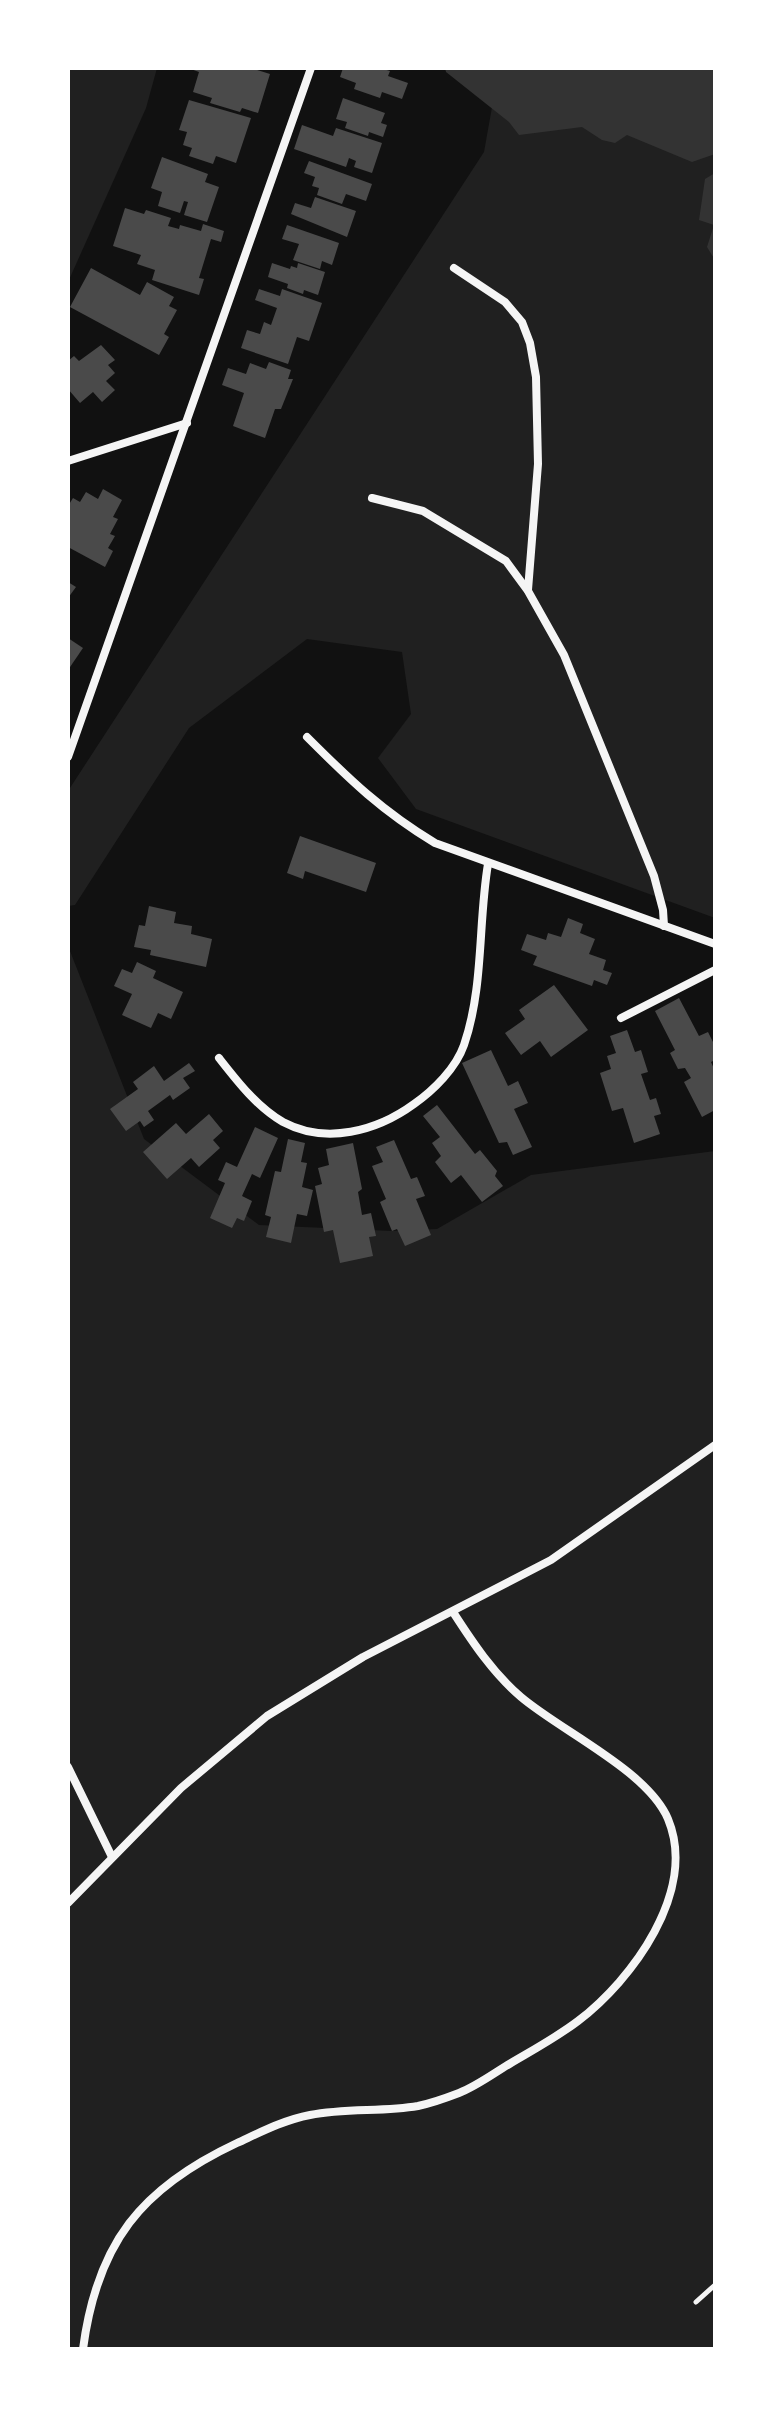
<svg xmlns="http://www.w3.org/2000/svg" width="783" height="2417" font-family="'Asap Condensed',sans-serif">
  <rect width="100%" height="100%" fill="#111"/>
  <g fill="#202020">
    <path d="M68 68H157L146 108 68 282Z"/>
    <path d="M499 68H715V918L416 809 378 758 411 714 402 652 307 639 189 728 75 905 68 906V791L484 152Z"/>
    <path d="M68 946 144 1139 259 1225 392 1231 437 1229 531 1175 715 1151V2349H68Z"/>
  </g>
  <g fill="#333">
    <path d="M445 68H715V154L692 162 627 135 615 143 602 140 582 127 519 135 509 122 446 72Z"/>
    <path d="M715 173V260L707 247 714 225 699 220 705 179Z"/>
  </g>
  <g fill="#4a4a4a">
    <path d="M188 68H251L270 74 258 113 242 108 240 112 210 103 212 98 193 92 199 72Z"/>
    <path d="M343 68H380L390 71 388 76 408 83 402 99 382 92 380 98 354 89 356 83 340 77Z"/>
    <path d="M343 98 385 113 381 123 387 125 383 137 369 132 368 136 345 128 347 122 336 119Z"/>
    <path d="M189 100 251 118 236 163 216 156 213 164 189 156 192 148 183 145 187 132 179 130Z"/>
    <path d="M302 125 333 136 336 128 382 143 372 173 354 167 356 161 349 158 346 167 294 149Z"/>
    <path d="M162 157 208 174 205 182 219 187 207 222 184 215 188 202 184 201 180 213 158 206 162 192 151 188Z"/>
    <path d="M309 161 372 184 366 201 346 194 342 204 317 195 319 188 312 186 315 177 304 173Z"/>
    <path d="M315 197 356 211 347 237 291 214 295 203 311 208Z"/>
    <path d="M125 208 144 214 146 210 171 218 168 226 179 229 180 225 201 231 203 224 224 231 221 242 211 239 199 278 204 279 199 295 152 280 155 270 137 264 141 255 113 246Z"/>
    <path d="M287 225 339 243 332 265 322 261 320 269 293 260 299 244 282 239Z"/>
    <path d="M272 263 290 269 291 266 297 268 298 263 325 272 318 295 304 290 303 294 287 288 288 284 268 277Z"/>
    <path d="M91 268 140 295 147 282 174 297 169 306 177 310 164 334 169 337 159 355 70 307Z"/>
    <path d="M259 289 280 296 282 289 322 303 309 341 297 337 288 364 241 348 247 330 260 334 264 322 271 325 277 308 255 300Z"/>
    <path d="M101 345 115 360 108 365 115 373 106 381 115 390 102 402 93 392 80 403 68 389V361L74 356 79 361Z"/>
    <path d="M269 362 291 370 288 379H293L281 409H275L265 438 233 426 244 393 222 385 228 368 246 374 250 363 266 369Z"/>
    <path d="M103 489 122 500 113 517 118 519 110 534 115 536 108 548 113 551 105 567 68 547V506L73 498 80 502 86 492 98 499Z"/>
    <path d="M68 582 76 587 68 598Z"/>
    <path d="M68 638 83 648 68 670Z"/>
    <path d="M300 836 376 863 366 892 305 871 303 879 287 873Z"/>
    <path d="M149 906 176 912 174 923 192 926 191 934 212 939 206 967 150 955 151 950 134 947 139 925 145 926Z"/>
    <path d="M568 918 583 924 580 933 595 939 589 954 606 960 603 970 612 973 607 985 594 980 592 986 533 965 537 956 521 950 527 934 546 940 548 933 561 937Z"/>
    <path d="M137 962 156 971 153 978 183 992 171 1019 158 1013 151 1028 122 1015 132 994 114 986 122 969 132 973Z"/>
    <path d="M554 985 588 1030 551 1057 540 1041 521 1055 505 1033 525 1019 519 1010Z"/>
    <path d="M679 998 699 1036 708 1032 715 1046V1060L711 1062 715 1071V1110L702 1117 684 1082 691 1078 685 1068 678 1069 670 1053 675 1050 655 1011Z"/>
    <path d="M627 1030 635 1052 641 1050 648 1072 641 1074 650 1100 656 1098 661 1114 654 1116 660 1134 634 1143 623 1108 612 1111 600 1073 611 1069 607 1056 616 1053 610 1036Z"/>
    <path d="M491 1050 508 1086 518 1081 528 1103 514 1109 532 1147 513 1155 507 1142 499 1143 462 1063Z"/>
    <path d="M189 1063 195 1071 183 1078 190 1088 173 1100 170 1095 148 1111 154 1120 144 1127 140 1121 126 1131 110 1109 138 1089 133 1082 154 1066 164 1081Z"/>
    <path d="M437 1105 475 1154 480 1150 497 1171 495 1176 503 1186 482 1202 461 1175 451 1183 435 1162 441 1156 432 1143 440 1137 423 1116Z"/>
    <path d="M209 1114 223 1131 213 1140 220 1148 199 1167 191 1158 167 1179 143 1152 176 1123 186 1134Z"/>
    <path d="M255 1127 278 1138 260 1178 252 1174 242 1196 252 1201 244 1221 237 1218 232 1228 210 1218 225 1183 218 1180 226 1162 237 1167Z"/>
    <path d="M288 1139 305 1143 301 1162 307 1163 302 1187 313 1190 307 1216 297 1214 291 1243 266 1237 271 1217 265 1215 275 1171 281 1172Z"/>
    <path d="M394 1140 411 1179 417 1177 425 1196 416 1199 431 1235 405 1246 397 1229 392 1231 380 1202 386 1199 372 1166 383 1162 376 1147Z"/>
    <path d="M353 1143 362 1189 358 1192 362 1215 371 1213 376 1236 369 1237 373 1256 340 1263 333 1230 324 1232 315 1186 322 1184 318 1168 329 1165 326 1149Z"/>
  </g>
  <g fill="none" stroke-linecap="round" stroke-linejoin="round">
    <path stroke="#f5f5f5" stroke-width="5" d="M696 2302 715 2285"/>
    <g stroke="#f5f5f5" stroke-width="8">
      <path d="M454 268 505 302 522 322 530 343 536 377 538 464 528 590"/>
      <path d="M68 461 187 423"/>
      <path d="M372 498 423 511 506 561 528 591 564 655 654 876 663 910 664 926"/>
      <path d="M307 737C350 780 382 811 435 843L715 944"/>
      <path d="M68 757 311 68"/>
      <path d="M621 1018 715 970"/>
      <path d="M219 1058C237 1081 257 1107 283 1122 326 1145 377 1131 414 1104 434 1090 456 1068 464 1045 484 987 478 923 488 864"/>
      <path d="M68 1767 112 1857"/>
      <path d="M68 1903 181 1788 267 1716 363 1657 551 1560 715 1445"/>
      <path d="M83 2349C97 2243 141 2188 237 2143 261 2132 284 2120 310 2115 346 2108 383 2112 418 2106 432 2103 446 2098 459 2093 477 2086 494 2073 511 2063 533 2050 557 2037 578 2021 632 1980 698 1891 668 1819 648 1771 561 1731 521 1697 493 1673 473 1643 453 1612"/>
    </g>
  </g>
  <rect width="783" height="2417" fill="none" stroke="#ffffff" stroke-width="140"/>
</svg>
